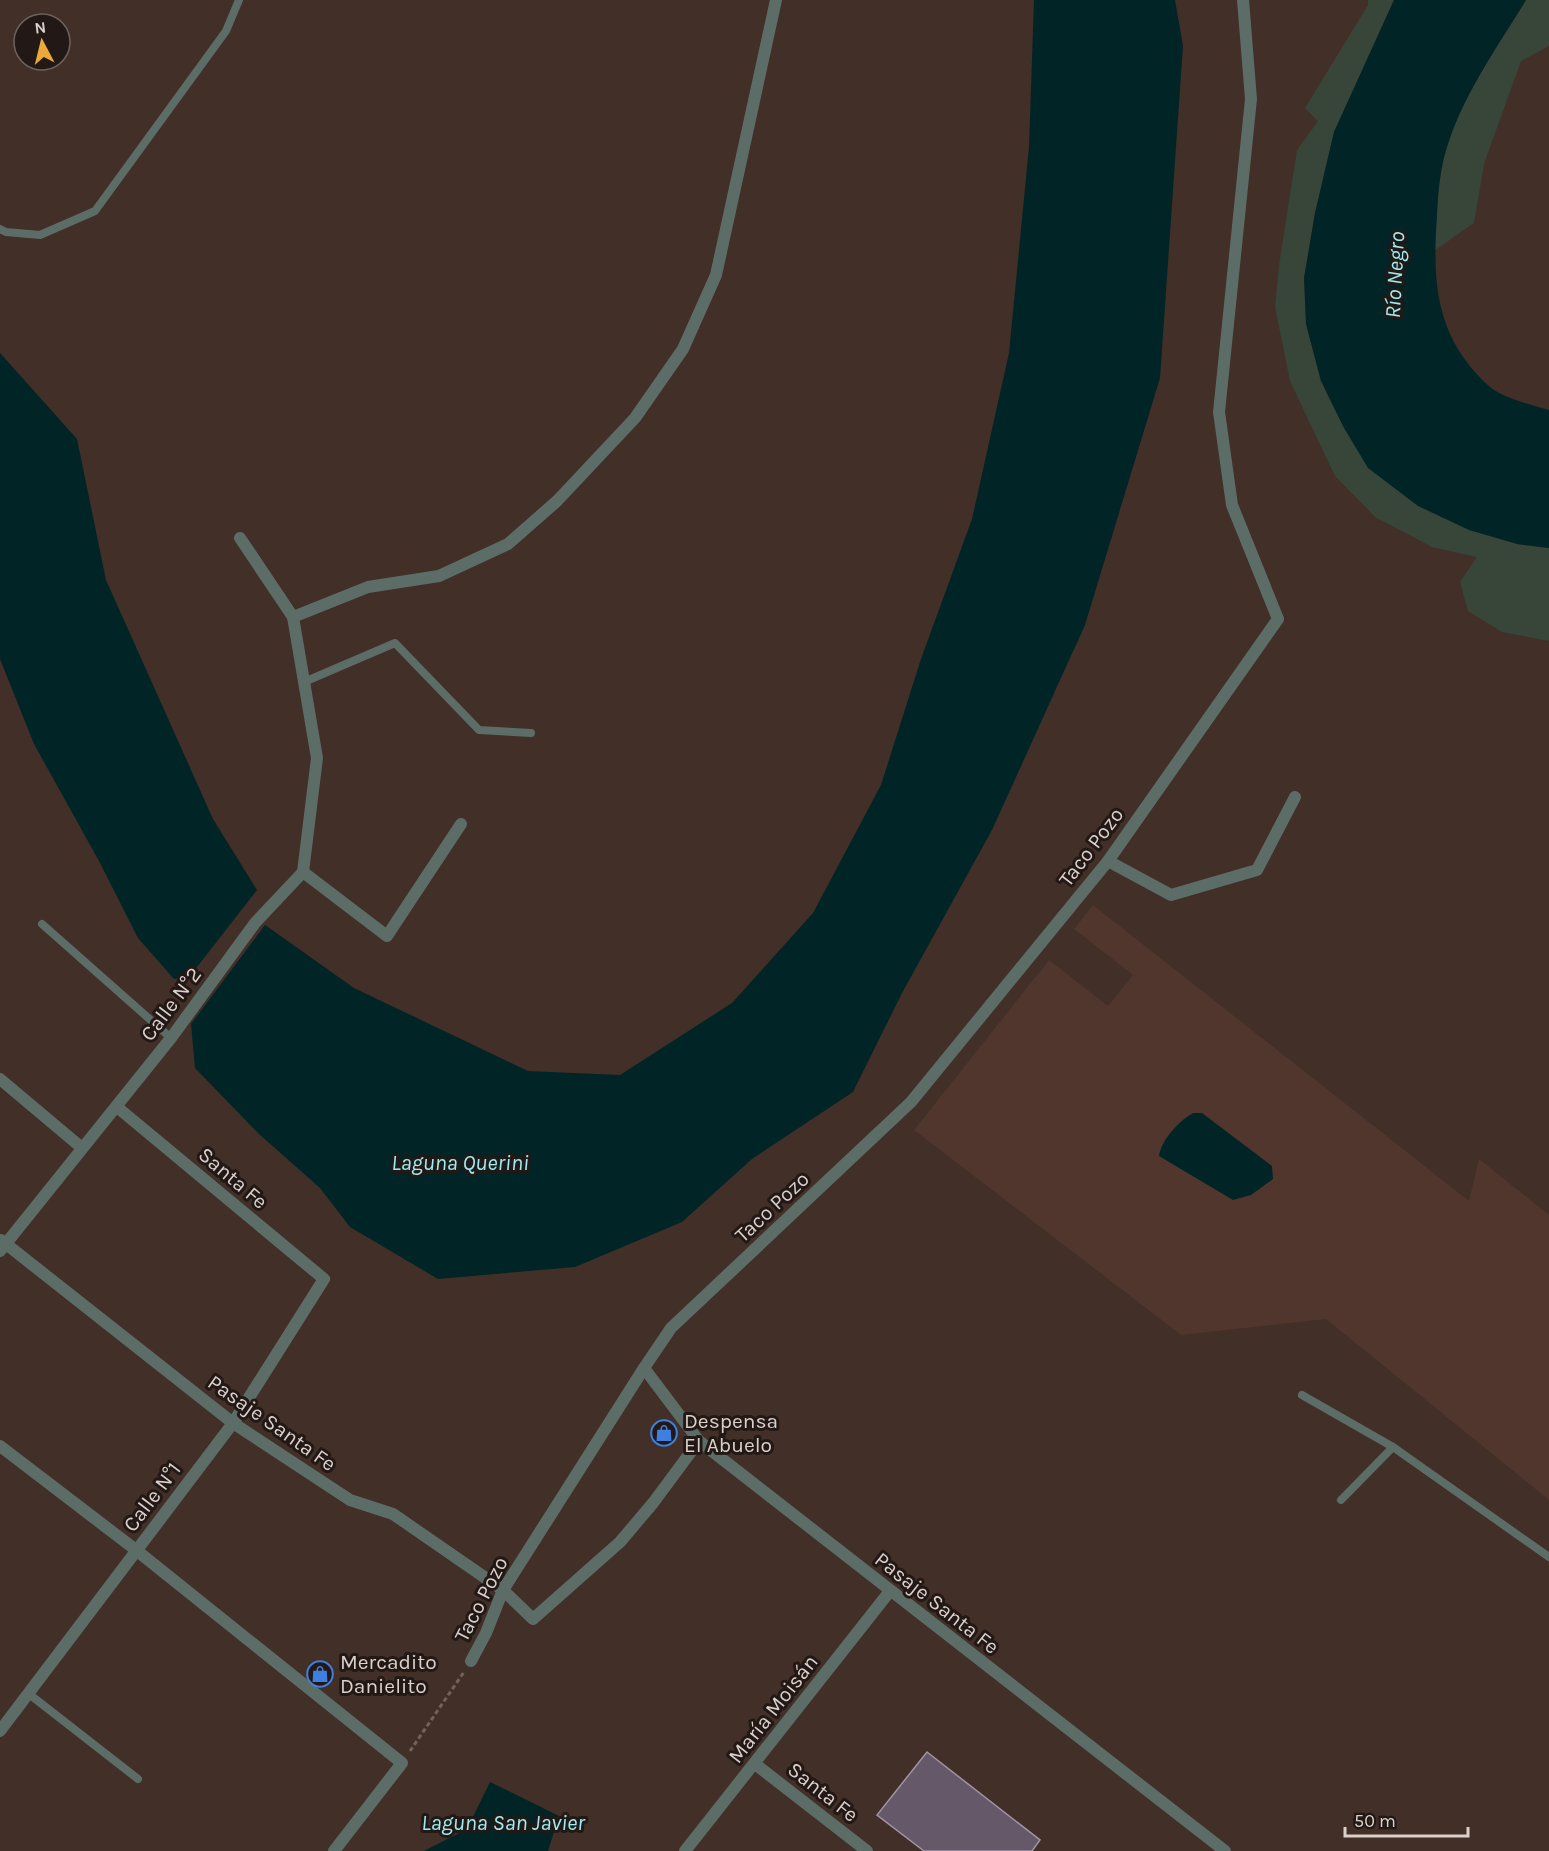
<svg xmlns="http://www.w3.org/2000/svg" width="1549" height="1851" font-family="Karla,sans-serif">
  <rect width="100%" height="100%" fill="#422f27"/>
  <path fill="#50362c" d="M1093 905 1469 1201 1479 1159 1549 1215V1500L1326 1319 1181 1335 914 1130 1049 960 1108 1006 1133 975 1074 929Z"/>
  <g fill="#374639">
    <path d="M1368 0H1394L1334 132 1315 213 1304 278 1306 324 1321 381 1344 428 1517 544 1549 548V641L1502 632 1468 611 1460 582 1477 557 1432 547 1375 517 1335 476 1290 381 1275 307 1279 265 1297 150 1318 121 1305 108 1368 5Z"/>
    <path d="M1526 0H1549V46L1521 61 1484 164 1474 223 1434 251C1437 216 1437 180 1447 146 1462 95 1499 45 1526 0Z"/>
  </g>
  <g fill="#012527">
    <path d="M1034 0H1175L1183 46 1160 378 1085 625 992 830 902 993 853 1092 752 1159 682 1222 575 1267 438 1279 350 1227 320 1188 259 1134 195 1068 191 1024 265 925 354 988 528 1071 620 1075 732 1003 813 913 881 785 921 659 972 519 1009 353 1029 147Z"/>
    <path d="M1394 0H1526C1498 46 1465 92 1448 144 1440 167 1438 192 1437 216 1432 283 1436 339 1490 387 1503 398 1532 405 1549 410V548L1517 544 1469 530 1418 506 1368 468 1344 428 1321 381 1306 324 1304 278 1315 213 1334 132Z"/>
    <path d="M0 353 77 439 106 580 213 819 257 890 190 976 174 979 138 938 99 861 34 744 0 659Z"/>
    <path d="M1193 1113H1202L1272 1166 1273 1179 1251 1195 1233 1200 1159 1156C1161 1140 1179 1121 1193 1113Z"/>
    <path d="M490 1782 559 1816 548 1851H424L467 1829Z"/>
  </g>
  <path fill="#645869" stroke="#a194a7" stroke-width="1.5" d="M927 1752 1040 1840 1032 1851H924L877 1815Z"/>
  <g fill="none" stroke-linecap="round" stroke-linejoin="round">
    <path stroke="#73625b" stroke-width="3" stroke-dasharray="4.5 3" stroke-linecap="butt" d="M410 1751 464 1672"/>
    <g stroke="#5c6d67" stroke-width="8">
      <path d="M0 229 6 232 40 235 95 211 226 31 239 0"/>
      <path d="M304 682 395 643 479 730 531 733"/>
      <path d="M42 924 171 1038"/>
      <path d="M1302 1395 1393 1447"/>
      <path d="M1341 1500 1393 1447 1549 1557"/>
      <path d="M29 1694 138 1779"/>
    </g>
    <g stroke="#5c6d67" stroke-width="12">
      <path d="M240 538 293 617"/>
      <path d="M1108 861 1171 895 1257 870 1295 797"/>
      <path d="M303 872 387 936 461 824"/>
      <path d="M0 1079 82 1148"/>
      <path d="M1 1240 233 1423 350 1500 393 1514 503 1590 533 1619 620 1542 653 1503 699 1441"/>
      <path d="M0 1251 171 1038 255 923 303 872 317 758 293 617 368 587 439 576 508 544 557 501 635 418 683 349 716 275 776 0"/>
      <path d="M644 1368 699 1441 1225 1851"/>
      <path d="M0 1446 136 1550 402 1763 334 1851"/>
      <path d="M471 1661 486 1633 503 1590 644 1368 671 1328 911 1102 1108 861 1278 619 1232 505 1219 412 1251 99 1243 0"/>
      <path d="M0 1731 233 1423 324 1279 117 1107"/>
      <path d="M755 1764 867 1851"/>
      <path d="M685 1851 890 1591"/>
    </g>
  </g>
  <defs>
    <g id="shop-ring" transform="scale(1.35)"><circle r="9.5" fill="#221916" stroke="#3f7fe0" stroke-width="1.5"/><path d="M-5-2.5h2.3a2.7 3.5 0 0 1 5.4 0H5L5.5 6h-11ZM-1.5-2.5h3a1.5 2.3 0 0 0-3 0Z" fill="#3f7fe0"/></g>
  </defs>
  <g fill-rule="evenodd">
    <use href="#shop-ring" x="664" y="1433"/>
    <use href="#shop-ring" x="320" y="1674"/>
  </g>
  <g text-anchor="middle" stroke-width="6" stroke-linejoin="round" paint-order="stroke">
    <g font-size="21" fill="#dcd0cb" stroke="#221916">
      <text transform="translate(1091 847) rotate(-53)" y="7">Taco Pozo</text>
      <text transform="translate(171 1004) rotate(-53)" y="7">Calle N°2</text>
      <text transform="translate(233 1178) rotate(40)" y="7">Santa Fe</text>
      <text transform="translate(772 1207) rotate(-43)" y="7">Taco Pozo</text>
      <text transform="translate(272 1423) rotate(35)" y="7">Pasaje Santa Fe</text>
      <text transform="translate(152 1497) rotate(-53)" y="7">Calle N°1</text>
      <text transform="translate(481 1599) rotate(-63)" y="7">Taco Pozo</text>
      <text transform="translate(937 1603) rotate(38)" y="7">Pasaje Santa Fe</text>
      <text transform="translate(773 1709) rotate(-52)" y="7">María Moisán</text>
      <text transform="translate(823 1792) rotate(38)" y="7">Santa Fe</text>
    </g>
    <g font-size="21" fill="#dcd0cb" stroke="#221916" text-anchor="start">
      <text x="684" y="1428">Despensa<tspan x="684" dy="24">El Abuelo</tspan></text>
      <text x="340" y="1669">Mercadito<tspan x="340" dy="24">Danielito</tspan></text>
    </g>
    <g font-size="22" font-style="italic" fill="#9bedf3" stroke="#221916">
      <text transform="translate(1394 275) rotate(-87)" y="8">Río Negro</text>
      <text x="460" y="1170">Laguna Querini</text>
      <text x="503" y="1830">Laguna San Javier</text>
    </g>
  </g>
  <g transform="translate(42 42) rotate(353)"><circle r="28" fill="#221916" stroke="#6c625e" stroke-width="1.5"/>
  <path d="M0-4.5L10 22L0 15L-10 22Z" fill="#eca93a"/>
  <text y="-9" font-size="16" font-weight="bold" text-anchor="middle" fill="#dcd0cb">N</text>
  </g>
  <path d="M1345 1827v9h123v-9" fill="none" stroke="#dcd0cb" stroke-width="3"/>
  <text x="1354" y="1827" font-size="18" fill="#dcd0cb" stroke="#221916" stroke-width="4.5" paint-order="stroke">50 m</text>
</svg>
